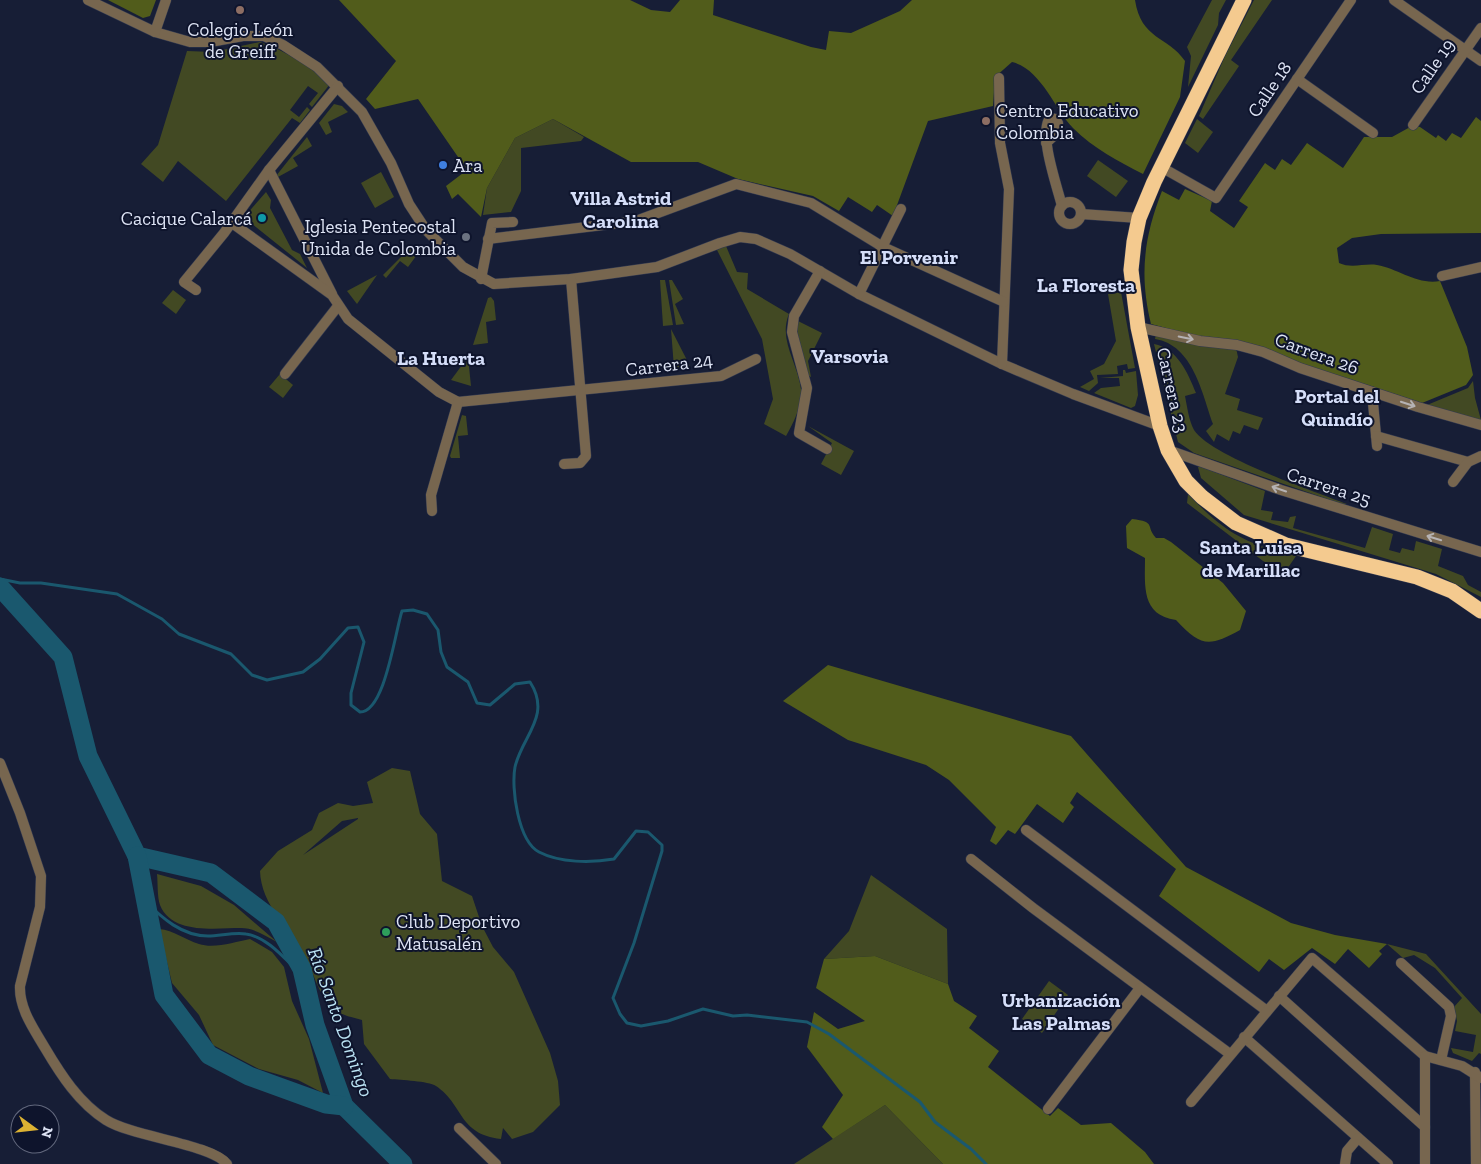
<svg xmlns="http://www.w3.org/2000/svg" width="1481" height="1164" font-family="'Zilla Slab',serif">
  <rect width="100%" height="100%" fill="#171e36"/>
  <g fill="#424923" fill-rule="evenodd">
    <path d="M1212 0H1226L1219 13 1218 25 1188 87 1191 56 1187 47Z"/>
    <path d="M1254 0H1272L1231 60 1239 66 1203 119 1199 116 1225 56Z"/>
    <path d="M260 42C286 51 309 66 330 84L312 107 309 104 318 93 308 86 290 110 299 117 307 107 310 110 300 123 292 118 226 201 178 161 163 182 141 164 158 145 187 51 213 52Z"/>
    <path d="M334 104 342 106 348 112 328 122 332 132 326 135 319 123Z"/>
    <path d="M553 119 584 137 581 141 521 148V191L511 212 483 215 487 188 515 138Z"/>
    <path d="M1197 119 1213 132 1198 153 1185 143Z"/>
    <path d="M307 137 312 146 293 158 298 166 278 177 276 176Z"/>
    <path d="M1098 160 1128 181 1116 197 1087 176Z"/>
    <path d="M381 172 394 197 375 208 361 183Z"/>
    <path d="M266 192 271 200 270 208 292 250 300 254 307 268 246 219 245 216Z"/>
    <path d="M417 245 422 248 408 267 400 261 386 278 383 275 412 246Z"/>
    <path d="M726 246 737 272 748 273 747 289 789 314C778 340 798 363 801 389 802 406 794 422 786 436L764 424 773 399 762 339 717 250Z"/>
    <path d="M377 275 357 304 347 291Z"/>
    <path d="M660 280H665L673 325 663 326Z"/>
    <path d="M669 280H672L683 299 675 304 684 324 676 325Z"/>
    <path d="M173 290 186 300 176 314 162 303Z"/>
    <path d="M1121 292 1135 368 1128 369 1127 364 1117 366 1118 374 1097 375 1098 383 1089 391 1080 387 1094 379 1090 371 1104 364 1116 341 1108 294Z"/>
    <path d="M491 297 494 301 496 320 486 322 488 343 473 345 488 298Z"/>
    <path d="M798 321 822 333 808 361 811 377 807 375 797 333Z"/>
    <path d="M671 329 690 366 674 368Z"/>
    <path d="M1156 334 1236 348 1238 357 1225 394 1240 399 1237 410 1263 418 1258 430 1244 425 1240 434 1233 431 1229 441 1217 434 1214 442 1206 431 1213 424C1202 393 1193 345 1155 339Z"/>
    <path d="M1154 344C1177 348 1188 373 1196 393L1185 396C1187 406 1189 421 1194 430 1212 457 1314 491 1347 504H1342L1194 453 1178 442Z"/>
    <path d="M468 357 471 386 451 380Z"/>
    <path d="M1123 370H1125L1126 373 1136 371 1138 395 1135 406 1131 408 1094 393 1101 388 1120 386 1119 378H1100L1123 376Z"/>
    <path d="M280 374 293 385 283 398 269 387Z"/>
    <path d="M1473 381 1475 398 1481 420 1427 405 1468 388Z"/>
    <path d="M462 415 466 416 468 435 458 436 460 458H451L450 456Z"/>
    <path d="M808 426 854 451 841 475 821 464 832 443Z"/>
    <path d="M1198 467H1201L1265 491 1261 510 1273 512 1271 520 1288 522 1290 517 1296 516 1293 528 1365 548 1372 527 1393 534 1389 550 1400 553 1402 548 1414 551 1416 541 1442 549 1438 566 1463 576 1468 585 1481 592V597L1436 574 1244 515 1201 478Z"/>
    <path d="M1188 494C1224 532 1245 544 1296 556L1285 572 1263 561 1187 503Z"/>
    <path d="M392 768 410 771 420 814 437 834 442 881 472 896 482 926 493 947 514 972 550 1053 558 1081 560 1105 533 1132 512 1139 503 1128 501 1139C458 1134 464 1105 436 1086 428 1081 401 1080 390 1079L364 1044 362 1020C351 1017 339 1015 331 1006 318 993 314 974 306 958 290 930 261 905 260 871L278 851 312 830 319 813 338 803 353 806 373 803 367 782ZM358 818V819L303 855 342 821Z"/>
    <path d="M157 874 201 886 234 905 277 942C266 936 254 928 241 928 216 928 172 935 160 905 157 896 158 883 157 874Z"/>
    <path d="M871 875 947 929 948 984 875 956 824 959 849 931Z"/>
    <path d="M159 929C174 930 185 940 199 944 214 949 235 942 250 939L272 952 284 967 292 1001 309 1039 323 1093 298 1080 259 1069 213 1045 199 1015 172 983Z"/>
    <path d="M1387 944 1426 954 1481 1014V1054L1479 1053 1472 1061 1453 1053 1451 1048 1473 1052 1476 1035 1455 1031 1457 1021 1454 1007 1462 998 1435 968 1414 955 1403 958Z"/>
    <path d="M1049 981 1068 995 1042 1033 1022 1019Z"/>
    <path d="M885 1105 943 1164H794Z"/>
  </g>
  <g fill="#515c1b">
    <path d="M108 0H156L150 16 143 18Z"/>
    <path d="M339 0H630L651 10 670 12 680 0H714L713 15 811 47 826 50 829 31 851 33 900 11 912 0H1135C1141 40 1168 36 1185 61L1180 97 1143 174C1118 161 1094 149 1073 128 1054 108 1041 69 1012 62L995 77 993 106 928 121 893 216 877 205 872 212 848 197 839 211 813 196 738 179 698 162H631L553 119 515 138 487 188 481 217 458 194 452 199 446 186 467 170 418 99 375 109 366 99 396 61Z"/>
    <path d="M1476 117 1481 121V233L1381 234 1352 238 1337 248 1339 263C1352 269 1364 263 1377 265 1399 269 1417 285 1440 281L1467 347 1473 375 1466 385 1422 403 1285 358 1260 346 1196 336 1151 324C1139 275 1144 237 1162 191L1179 200 1185 189 1212 201 1210 211 1234 228 1248 207 1239 201 1265 163 1275 170 1282 159 1291 165 1307 143 1343 168 1364 137H1392L1412 126 1420 127 1436 138 1438 135 1446 141 1452 133 1461 138Z"/>
    <path d="M1132 519C1157 522 1145 526 1156 538H1164L1171 542 1223 583 1246 611 1240 630C1209 647 1201 647 1176 620 1141 615 1145 586 1145 558L1127 548 1126 526Z"/>
    <path d="M828 665 1071 736 1186 867 1291 923 1335 935 1387 944 1379 951 1382 954 1369 968 1348 949 1335 964 1312 948 1284 970 1269 959 1259 972 1159 896 1176 869 1077 792 1070 803 1074 807 1063 823 1037 804 1015 834 1008 830 996 845 990 841 996 827 949 780 926 765 848 740 783 701Z"/>
    <path d="M875 956 948 984 954 1001 977 1016 969 1028 999 1051 988 1067 1050 1116 1058 1108 1081 1125 1111 1123 1145 1152 1154 1164H943L885 1105 833 1139 822 1127 843 1095 807 1047 814 1012 838 1029 865 1021 816 988 824 959Z"/>
  </g>
  <g fill="none" stroke-linecap="round" stroke-linejoin="round">
    <g stroke="#1a586e" stroke-width="3">
      <path d="M0 579 20 583H41L117 594 162 619 179 634 231 654 252 675 267 680 303 672 320 659 348 628 358 627 364 642 351 693V705L360 712C385 712 395 632 402 611L413 610 427 614 438 630 441 652 447 667 468 682 477 703 490 705 515 684 530 682C552 716 522 736 515 767 511 788 518 841 539 852 560 863 591 863 614 859L636 831 648 832 662 845V851L634 943 613 998 620 1014 627 1023 641 1026 668 1021 703 1009 733 1016 747 1015 807 1022 829 1034 920 1102 935 1122 971 1149 986 1164"/>
      <path d="M145 901C162 918 182 936 208 936 220 936 234 932 246 934 269 937 288 963 304 977"/>
    </g>
    <g stroke="#1a586e" stroke-width="19">
      <path d="M0 587 63 657 88 756 137 856 211 873 276 922 302 969 315 1025 344 1106 403 1164"/>
      <path d="M137 856 164 995 209 1055 249 1076 326 1104 344 1106"/>
    </g>
    <g stroke="#333a51" stroke-width="11">
      <g id="minor">
        <path d="M88 0 155 32 190 42H210L243 36H264L283 45 317 67 362 112 391 163 409 204 426 230 463 267 494 284 571 279 657 267 720 243 740 237 756 239 790 254 859 294 1002 364 1073 394 1160 426"/>
        <path d="M1394 0 1481 61"/>
        <path d="M155 32 166 0"/>
        <path d="M999 78 1000 143 1009 189 1002 364"/>
        <path d="M1297 79 1373 133"/>
        <path d="M1413 125 1481 28"/>
        <path d="M1046 143 1058 132V123L1055 119 1050 118C1038 133 1057 186 1062 206"/>
        <path d="M1161 167 1216 198 1351 0"/>
        <path d="M269 170 332 294"/>
        <circle cx="1070" cy="213" r="11"/>
        <path d="M1081 214 1139 218"/>
        <path d="M232 223 332 295 348 319 439 392 458 402 721 376 756 359"/>
        <path d="M488 239 636 221 736 184 811 203 883 247 1004 302"/>
        <path d="M820 271 794 316 792 332 807 388 799 433 827 449"/>
        <path d="M1442 276 1481 267"/>
        <path d="M481 279 492 223 513 222"/>
        <path d="M196 290 184 282 224 233 269 170 338 86"/>
        <path d="M859 294 901 209"/>
        <path d="M1138 327 1200 341 1237 345 1263 352 1300 368 1418 407 1481 425"/>
        <path d="M285 374 338 306"/>
        <path d="M1372 392 1377 446"/>
        <path d="M1376 436 1468 462"/>
        <path d="M1168 450 1281 490 1481 552"/>
        <path d="M564 464 580 463 586 456 571 279"/>
        <path d="M1453 482 1468 462 1481 456"/>
        <path d="M432 511 431 495 458 402"/>
        <path d="M0 763 20 813 41 876 40 907 20 986C19 1009 34 1029 45 1048 61 1075 79 1103 106 1120 133 1137 211 1144 227 1164"/>
        <path d="M1026 830 1267 1011"/>
        <path d="M971 859 1033 908 1230 1054"/>
        <path d="M1401 963 1449 1007 1451 1016 1441 1060"/>
        <path d="M1279 996 1425 1127"/>
        <path d="M1244 1037 1388 1164"/>
        <path d="M1475 1072 1476 1164"/>
        <path d="M1191 1102 1312 958 1425 1056 1462 1066 1481 1078"/>
        <path d="M1048 1109 1140 988"/>
        <path d="M459 1128 496 1164"/>
        <path d="M1345 1164 1347 1151 1358 1138"/>
        <path d="M1425 1164V1056"/>
      </g>
    </g>
    <g stroke="#333a51" stroke-width="16">
      <path id="highway" d="M1244 0 1154 182 1139 218 1134 242 1131 270 1138 327 1160 426 1168 450 1186 481 1202 497 1236 523 1286 545 1417 577 1452 591 1481 611"/>
    </g>
    <use href="#minor" stroke="#77664f" stroke-width="10"/>
    <use href="#highway" stroke="#f4ca8f" stroke-width="15"/>
  </g>
  <defs><path id="oneway-shaft" d="M-6 0H5M1.5-3L5.5 0L1.5 3" fill="none" stroke-width="1.6" stroke-linecap="round" stroke-linejoin="round" transform="scale(1.25)"/></defs>
  <g stroke="#b5b2b3">
    <use href="#oneway-shaft" transform="translate(1186 338) rotate(12)"/>
    <use href="#oneway-shaft" transform="translate(1408 404) rotate(18)"/>
    <use href="#oneway-shaft" transform="translate(1279 489) rotate(-161)"/>
    <use href="#oneway-shaft" transform="translate(1434 538) rotate(-163)"/>
  </g>
  <g fill="#8d6e63" stroke="#0e142c" stroke-width="2">
    <circle cx="240" cy="10" r="5"/>
    <circle cx="986" cy="121" r="5"/>
  </g>
  <circle fill="#3f7fe0" stroke="#0e142c" stroke-width="2" cx="443" cy="165" r="5"/>
  <circle fill="#0f9aa8" stroke="#0e142c" stroke-width="2" cx="262" cy="218" r="5"/>
  <circle fill="#6b7280" stroke="#0e142c" stroke-width="2" cx="466" cy="237" r="5"/>
  <circle fill="#2e9e5b" stroke="#0e142c" stroke-width="2" cx="386" cy="932" r="5"/>
  <g text-anchor="middle" stroke-width="4" stroke-linejoin="round" paint-order="stroke">
    <g font-size="19" fill="#dee4f5" stroke="#0e142c" text-anchor="start">
      <text x="240" y="36" text-anchor="middle">Colegio León<tspan x="240" dy="22">de Greiff</tspan></text>
      <text x="996" y="117">Centro Educativo<tspan x="996" dy="22">Colombia</tspan></text>
      <text x="453" y="172">Ara</text>
      <text x="252" y="225" text-anchor="end">Cacique Calarcá</text>
      <text x="456" y="233" text-anchor="end">Iglesia Pentecostal<tspan x="456" dy="22">Unida de Colombia</tspan></text>
      <text x="396" y="928">Club Deportivo<tspan x="396" dy="22">Matusalén</tspan></text>
    </g>
    <g font-size="19" fill="#dee4f5" stroke="#0e142c">
      <text transform="translate(1432 66) rotate(-55)" y="7">Calle 19</text>
      <text transform="translate(1269 89) rotate(-56)" y="7">Calle 18</text>
      <text transform="translate(1317 353) rotate(20)" y="7">Carrera 26</text>
      <text transform="translate(669 364) rotate(-7)" y="7">Carrera 24</text>
      <text transform="translate(1173 390) rotate(77)" y="7">Carrera 23</text>
      <text transform="translate(1329 486) rotate(18)" y="7">Carrera 25</text>
    </g>
    <g font-size="20" font-weight="bold" fill="#d5def9" stroke="#0e142c">
      <text x="621" y="205">Villa Astrid<tspan x="621" dy="23">Carolina</tspan></text>
      <text x="909" y="264">El Porvenir</text>
      <text x="1086" y="292">La Floresta</text>
      <text x="850" y="363">Varsovia</text>
      <text x="441" y="365">La Huerta</text>
      <text x="1337" y="403">Portal del<tspan x="1337" dy="23">Quindío</tspan></text>
      <text x="1251" y="554">Santa Luisa<tspan x="1251" dy="23">de Marillac</tspan></text>
      <text x="1061" y="1007">Urbanización<tspan x="1061" dy="23">Las Palmas</tspan></text>
    </g>
    <g font-size="20" font-style="italic" fill="#bce4f5" stroke="#0e142c">
      <text transform="translate(341 1022) rotate(70)" y="7">Río Santo Domingo</text>
    </g>
  </g>
  <g transform="translate(35 1129) rotate(105)"><circle r="24" fill="#0e142c" stroke="#61677c"/>
  <path d="M0-4L9 19L0 12L-9 19Z" fill="#dcb233"/>
  <text y="-8" font-size="14" font-weight="bold" text-anchor="middle" fill="#dee4f5">N</text>
  </g>
</svg>
